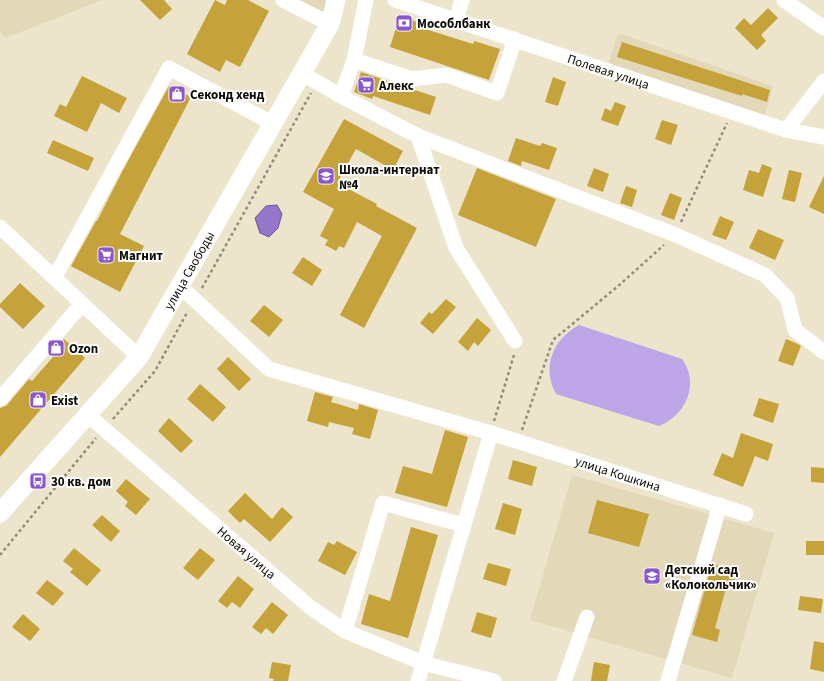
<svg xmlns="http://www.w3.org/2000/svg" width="824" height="681" font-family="'Source Sans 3',sans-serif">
  <rect width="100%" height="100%" fill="#ece4cb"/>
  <g fill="#e3d8b8">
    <path d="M0 0H102L5 38 0 31Z"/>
    <path d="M284 0H335L329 23Z"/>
    <path d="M618 33 773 86 763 122 607 70Z"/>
    <path d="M572 475 774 533 732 678 530 620Z"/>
  </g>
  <path fill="#bda5e8" d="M579 325 682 359C700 384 686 415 659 426L556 394C541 367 553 339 579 325Z"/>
  <path fill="#9676ca" stroke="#6d568f" d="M277 205 282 214 278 228 269 237 260 233 255 218 266 206Z"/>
  <g fill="#c5a23a">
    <path d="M140 0H164L172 9 160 20Z"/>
    <path d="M215 0 225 5 227 0H248L269 11 240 67 226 60 220 72 187 54Z"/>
    <path d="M768 8 778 18 761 35 766 41 757 50 735 28 744 18 751 25Z"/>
    <path d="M400 16 420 23 419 27 473 44 474 41 500 49 489 80 390 47Z"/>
    <path d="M622 42 770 90 767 102 742 94V96L617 57Z"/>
    <path d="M361 72 436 97 430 115 373 96 372 99 354 92Z"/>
    <path d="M82 76 127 98 119 113 101 103 87 132 54 116 60 104 66 107Z"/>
    <path d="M553 77 566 82 558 106 545 102Z"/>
    <path d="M169 86 191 97 120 234 144 246 120 292 71 266 96 221H97L123 170Z"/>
    <path d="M615 102 626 106 618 126 601 120 605 108 611 111Z"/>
    <path d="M344 119 403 151 393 170 356 149 337 183 377 204 376 206 417 228 364 328 340 315 382 236 357 222 344 248 339 246 336 251 325 245 328 240 320 236 334 209 303 192Z"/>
    <path d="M662 120 678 125 671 145 655 139Z"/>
    <path d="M516 138 540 146 542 143 557 148 549 170 522 161 521 166 508 161Z"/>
    <path d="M53 140 94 158 88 171 47 153Z"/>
    <path d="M762 164 772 168 763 197 743 190 749 170 759 173Z"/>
    <path d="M477 168 556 199 536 247 458 215Z"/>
    <path d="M594 168 609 174 603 192 587 186Z"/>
    <path d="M789 170 802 173 795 202 782 199Z"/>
    <path d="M824 176V214L809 207Z"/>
    <path d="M626 186 637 190 632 207 620 203Z"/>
    <path d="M670 193 682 198 674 220 661 215Z"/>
    <path d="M720 216 734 222 726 240 712 235Z"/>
    <path d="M758 229 784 240 775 260 749 248Z"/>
    <path d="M303 257 322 270 312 286 292 273Z"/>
    <path d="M20 283 45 306 23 329 0 307V304Z"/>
    <path d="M446 299 456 307 433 334 420 323 429 312 432 314Z"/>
    <path d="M264 305 283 320 269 337 250 321Z"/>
    <path d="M477 318 491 330 478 346 474 342 468 351 458 342Z"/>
    <path d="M64 339 85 358 0 457V408L3 407 7 405 29 379 32 381 53 357 50 354Z"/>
    <path d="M786 339 798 344 801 346 793 366 778 361Z"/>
    <path d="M228 357 251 379 239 391 217 369Z"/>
    <path d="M200 384 226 407 213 422 187 399Z"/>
    <path d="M315 392 333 397 331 402 358 410 359 404 378 410 370 439 352 434 354 428 329 422 328 427 307 421Z"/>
    <path d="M759 398 779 404 773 423 753 416Z"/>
    <path d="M169 418 193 441 181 453 158 431Z"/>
    <path d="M445 430 468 437 447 507 395 493 403 466 432 474Z"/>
    <path d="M741 433 773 444 768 461 755 456 743 487 713 475 722 453 733 458Z"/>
    <path d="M513 460 537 467 532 486 508 479Z"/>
    <path d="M811 467 824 468V483L811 482Z"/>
    <path d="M126 479 150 499 136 515 125 506 128 502 116 491Z"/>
    <path d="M245 493 272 519 282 507 293 517 270 542 244 519 240 523 228 511Z"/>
    <path d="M597 500 649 514 639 547 588 533Z"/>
    <path d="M503 503 522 509 515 535 495 529Z"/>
    <path d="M102 515 120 531 111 542 92 525Z"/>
    <path d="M411 527 438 535 408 638 361 624 369 594 390 601Z"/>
    <path d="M337 541 357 552 345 575 318 561 328 542 334 545Z"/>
    <rect x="806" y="541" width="18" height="14"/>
    <path d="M74 548 101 570 87 586 70 572 73 569 63 561Z"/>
    <path d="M200 548 215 560 198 580 183 568Z"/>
    <path d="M488 563 511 569 506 586 483 579Z"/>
    <path d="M712 564 737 571 734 583 728 581 715 628 720 630 717 642 692 635Z"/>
    <path d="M238 576 254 589 240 608 232 602 227 608 218 601Z"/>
    <path d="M47 580 64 593 53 606 36 593Z"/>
    <path d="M800 596 823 599 821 613 798 610Z"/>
    <path d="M272 602 288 615 273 634 266 628 261 634 252 627Z"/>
    <path d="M477 612 497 618 491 638 471 632Z"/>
    <path d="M23 614 40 629 30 641 12 627Z"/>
    <path d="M814 641 824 643V672L810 669Z"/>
    <path d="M272 662 291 665 288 681H273L274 679 269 678Z"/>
    <path d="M594 662 610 665 607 681H591Z"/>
  </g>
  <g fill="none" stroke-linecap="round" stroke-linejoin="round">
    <g stroke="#918b7a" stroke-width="2.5" stroke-dasharray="3 3" stroke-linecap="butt">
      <path d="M681 222 727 123"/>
      <path d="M202 288 311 93"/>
      <path d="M113 419 155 371 188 311"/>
      <path d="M494 421 514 355"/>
      <path d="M522 430 553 340 617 287 664 245"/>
      <path d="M0 555 96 438"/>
    </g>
    <g stroke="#fff" stroke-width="15">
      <path d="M283 0 330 24"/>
      <path id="s1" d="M395 0 786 130 824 137"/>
      <path d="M784 0 824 28"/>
      <path d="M456 20 462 0"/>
      <path d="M354 60 412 79 446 75 497 93 515 39"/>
      <path d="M301 73 341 96 418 136 456 248 515 341"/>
      <path d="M341 96 354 60 366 0"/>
      <path d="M786 130 824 81"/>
      <path d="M418 136 676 235 765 275 787 298 795 330 824 352"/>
      <path d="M0 227 139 357"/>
      <path d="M55 277 169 68 272 123"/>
      <path id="s2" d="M180 286 269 369 491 433 746 514"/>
      <path d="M0 399 82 304"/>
      <path id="s3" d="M88 415 310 607 345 631 423 663 494 681"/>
      <path d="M345 631 383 503 463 525"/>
      <path d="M418 681 491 433"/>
      <path d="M564 681 587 617"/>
      <path d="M668 681 720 505"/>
    </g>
    <path stroke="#fff" stroke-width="19" id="s4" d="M0 513 139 357 330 24 336 0"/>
  </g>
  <defs>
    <g id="bank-square" transform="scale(0.9)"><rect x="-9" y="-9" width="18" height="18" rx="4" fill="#8a57cf" stroke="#fff"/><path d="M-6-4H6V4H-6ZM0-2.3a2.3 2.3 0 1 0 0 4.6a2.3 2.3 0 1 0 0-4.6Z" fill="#fff"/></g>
    <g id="supermarket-square" transform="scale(0.9)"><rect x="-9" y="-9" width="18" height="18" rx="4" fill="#8a57cf" stroke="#fff"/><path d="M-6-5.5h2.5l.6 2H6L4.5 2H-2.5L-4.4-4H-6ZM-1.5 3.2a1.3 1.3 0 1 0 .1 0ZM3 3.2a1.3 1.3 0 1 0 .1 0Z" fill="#fff"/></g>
    <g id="shop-square" transform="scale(0.9)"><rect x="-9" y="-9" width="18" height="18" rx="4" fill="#8a57cf" stroke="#fff"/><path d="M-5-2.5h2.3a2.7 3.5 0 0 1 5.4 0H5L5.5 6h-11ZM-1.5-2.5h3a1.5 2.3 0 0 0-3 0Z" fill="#fff"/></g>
    <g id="school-square" transform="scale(0.9)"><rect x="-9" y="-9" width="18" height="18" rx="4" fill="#8a57cf" stroke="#fff"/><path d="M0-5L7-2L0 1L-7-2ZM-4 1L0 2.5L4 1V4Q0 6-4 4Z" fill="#fff"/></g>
    <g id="bus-square" transform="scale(0.9)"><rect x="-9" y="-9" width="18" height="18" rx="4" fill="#8a57cf" stroke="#fff"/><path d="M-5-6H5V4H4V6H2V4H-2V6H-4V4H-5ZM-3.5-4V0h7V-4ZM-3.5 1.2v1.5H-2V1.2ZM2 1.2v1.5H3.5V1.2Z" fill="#fff"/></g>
  </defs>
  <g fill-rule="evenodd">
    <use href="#bank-square" x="404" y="23"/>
    <use href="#supermarket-square" x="366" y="85"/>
    <use href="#shop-square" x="177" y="94"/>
    <use href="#school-square" x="326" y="176"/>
    <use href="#supermarket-square" x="106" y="255"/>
    <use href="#shop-square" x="56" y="348"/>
    <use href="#shop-square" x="38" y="400"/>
    <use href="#bus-square" x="38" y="481"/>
    <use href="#school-square" x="652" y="576"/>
  </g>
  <g text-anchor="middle" stroke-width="4" stroke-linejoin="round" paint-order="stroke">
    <g font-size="13" font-weight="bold" fill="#0e0b04" stroke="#fff" text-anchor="start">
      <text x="417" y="28">Мособлбанк</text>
      <text x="379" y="90">Алекс</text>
      <text x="190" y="99">Секонд хенд</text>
      <text x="339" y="174">Школа-интернат<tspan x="339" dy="15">№4</tspan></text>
      <text x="119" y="260">Магнит</text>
      <text x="69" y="353">Ozon</text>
      <text x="51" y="405">Exist</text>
      <text x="51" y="486">30 кв. дом</text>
      <text x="665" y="574">Детский сад<tspan x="665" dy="15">«Колокольчик»</tspan></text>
    </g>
    <g font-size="13" fill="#0e0b04" stroke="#fff">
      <text dy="5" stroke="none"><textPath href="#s1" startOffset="225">Полевая улица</textPath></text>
      <text dy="5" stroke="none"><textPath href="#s4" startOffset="309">улица Свободы</textPath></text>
      <text dy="5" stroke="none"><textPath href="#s2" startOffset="486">улица Кошкина</textPath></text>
      <text dy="5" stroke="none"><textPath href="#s3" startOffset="210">Новая улица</textPath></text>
    </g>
  </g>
</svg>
